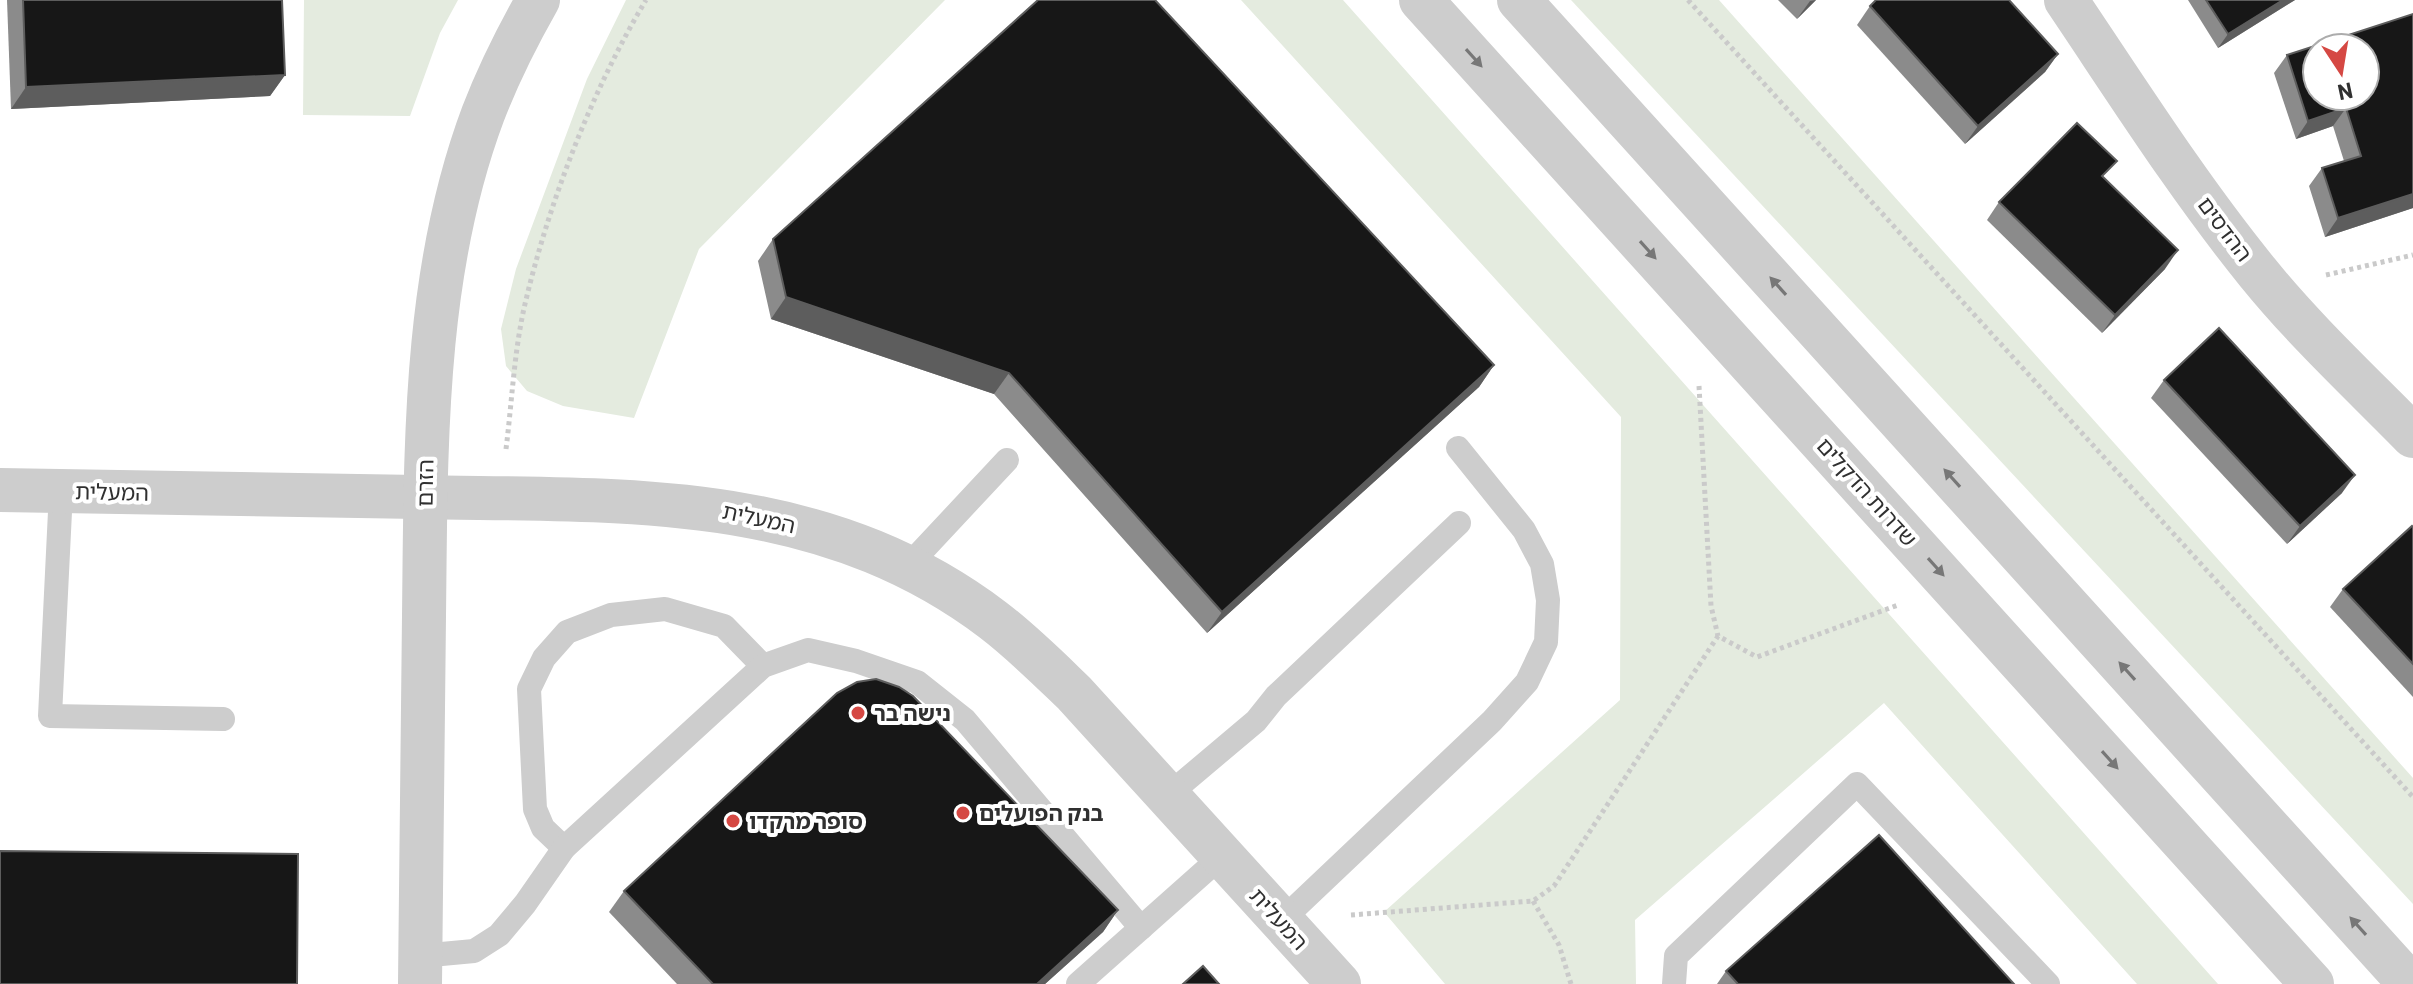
<svg xmlns="http://www.w3.org/2000/svg" width="2413" height="984" font-family="Barlow,'Noto Sans Hebrew',sans-serif">
  <rect width="100%" height="100%" fill="#fff"/>
  <g fill="#e4ebdf">
    <path d="M304 0H458L440 33 410 116 303 115Z"/>
    <path d="M626 0H945L699 249 634 418 563 406 527 391 506 366 501 329 516 269 587 79Z"/>
    <path d="M1241 0H1343L2218 984H2137L1884 703 1635 920 1636 984H1445L1384 912 1620 700 1621 417Z"/>
    <path d="M1571 0H1719L2413 778V904Z"/>
  </g>
  <g fill="none" stroke-linecap="round" stroke-linejoin="round">
    <g stroke="#cacaca" stroke-width="5" stroke-dasharray="4 4" stroke-linecap="butt">
      <path d="M1688 0 2413 797"/>
      <path d="M2326 275 2413 255"/>
      <path d="M1699 386 1711 606 1718 636 1757 657 1898 605"/>
      <path d="M506 449C512 402 514 351 525 304 549 202 592 90 646 0"/>
      <path d="M1533 901 1559 945 1571 984"/>
      <path d="M1351 915 1533 901 1554 886 1718 636"/>
    </g>
    <g stroke="#cdcdcd" stroke-width="24">
      <path d="M61 491 50 716 223 719"/>
      <path d="M907 567 1007 460"/>
      <path d="M1167 796 1256 721 1276 696 1459 523"/>
      <path d="M564 848 543 828 535 809 529 689 544 658 567 632 611 615 665 609 724 626 763 666"/>
      <path d="M1281 921 1492 721 1527 682 1546 642 1548 600 1542 564 1524 530 1458 448"/>
      <path d="M420 956 474 951 499 935 525 904 564 848 763 666 808 650 856 661 917 682 965 720 1141 928"/>
      <path d="M1078 984 1222 856"/>
      <path d="M1674 984 1676 956 1857 784 2048 984"/>
    </g>
    <g stroke="#cdcdcd" stroke-width="44">
      <path d="M2066 0C2128 92 2188 187 2258 273 2305 331 2361 383 2413 436"/>
      <path d="M0 490C139 492 279 495 418 497 623 501 820 489 993 620 1022 642 1048 668 1074 693L1339 984"/>
      <path d="M420 984C422 861 423 738 424 616 426 448 423 274 483 114 498 75 517 37 538 0"/>
    </g>
    <g stroke="#cdcdcd" stroke-width="44">
      <path d="M1421 0 2312 984"/>
      <path d="M1519 0 2410 984"/>
    </g>
  </g>
  <g fill="#8b8b8b">
    <path d="M7 0H282L285 75 270 96 11 109Z"/>
    <path d="M1778 0H1816L1797 19Z"/>
    <path d="M2188 0H2295L2218 48Z"/>
    <path d="M1870 6 2058 54 2045 72 1965 144 1857 25Z"/>
    <path d="M2413 14V208L2325 237 2309 186 2322 168 2344 161 2333 126 2296 139 2274 73 2287 55Z"/>
    <path d="M2104 178 2165 269 2102 333 1987 220 1999 202Z"/>
    <path d="M773 239 1494 365 1479 387 1207 633 994 394 771 319 758 261Z"/>
    <path d="M2164 380 2342 493 2287 544 2151 398Z"/>
    <path d="M2413 527V697L2330 607 2343 589Z"/>
    <path d="M624 891 1118 910 1103 932 1045 984H677L609 912Z"/>
    <path d="M1726 971 2014 984H1717Z"/>
  </g>
  <g fill="#5d5d5d">
    <path d="M1816 0 1797 19 1810 1Z"/>
    <path d="M2283 0H2295L2218 48 2228 34Z"/>
    <path d="M2058 54 2045 72 1965 144 1978 126Z"/>
    <path d="M285 75 270 96 11 109 26 87Z"/>
    <path d="M2346 108 2333 126 2296 139 2308 121Z"/>
    <path d="M2413 194V208L2325 237 2338 218Z"/>
    <path d="M2178 250 2165 269 2102 333 2115 315Z"/>
    <path d="M786 297 1009 373 994 394 771 319Z"/>
    <path d="M1494 365 1479 387 1207 633 1222 612Z"/>
    <path d="M2355 475 2342 493 2287 544 2300 526Z"/>
    <path d="M1118 910 1103 932 1045 984H1037Z"/>
  </g>
  <g fill="#171717" stroke="#5d5d5d" stroke-width="2" fill-rule="evenodd">
    <path d="M23 0H282L285 75 26 87Z"/>
    <path d="M1038 0H1155L1494 365 1222 612 1009 373 786 297 773 239Z"/>
    <path d="M1876 0H2009L2058 54 1978 126 1870 6Z"/>
    <path d="M2206 0H2283L2228 34Z"/>
    <path d="M2413 14V194L2338 218 2322 168 2361 156 2346 108 2308 121 2287 55ZM2317 48H2365V96H2317Z"/>
    <path d="M2077 123 2117 161 2102 176 2178 250 2115 315 1999 202Z"/>
    <path d="M2219 328 2355 475 2300 526 2164 380Z"/>
    <path d="M2412 526 2413 527V664L2343 589Z"/>
    <path d="M876 679 899 687 913 696 1118 910 1037 984H713L624 891 837 693 857 682Z"/>
    <path d="M1879 835 2014 984H1738L1726 971Z"/>
    <path d="M0 851 298 854 297 984H0Z"/>
    <path d="M1203 966 1219 984H1183Z"/>
  </g>
  <defs><path id="oneway-solid" d="M-6-.8H1V-3.2L6.5 0L1 3.2V.8H-6Z" transform="scale(2)"/></defs>
  <g fill="#777">
    <use href="#oneway-solid" transform="translate(1474 58) rotate(48)"/>
    <use href="#oneway-solid" transform="translate(1648 250) rotate(48)"/>
    <use href="#oneway-solid" transform="translate(1778 286) rotate(-132)"/>
    <use href="#oneway-solid" transform="translate(1952 478) rotate(-132)"/>
    <use href="#oneway-solid" transform="translate(1936 567) rotate(48)"/>
    <use href="#oneway-solid" transform="translate(2127 671) rotate(-132)"/>
    <use href="#oneway-solid" transform="translate(2110 760) rotate(48)"/>
    <use href="#oneway-solid" transform="translate(2358 926) rotate(-132)"/>
  </g>
  <g fill="#d54843" stroke="#fff" stroke-width="3">
    <circle cx="858" cy="713" r="8"/>
    <circle cx="963" cy="813" r="8"/>
    <circle cx="733" cy="821" r="8"/>
  </g>
  <g text-anchor="middle" stroke-width="8" stroke-linejoin="round" paint-order="stroke">
    <g font-size="22" fill="#303030" stroke="#fff">
      <text transform="translate(2225 229) rotate(53)" y="8">ההדסים</text>
      <text transform="translate(425 483) rotate(-89)" y="8">הזרם</text>
      <text transform="translate(112 492) rotate(1)" y="8">המעלית</text>
      <text transform="translate(1867 492) rotate(48)" y="8">שדרות הדקלים</text>
      <text transform="translate(759 518) rotate(12)" y="8">המעלית</text>
      <text transform="translate(1279 919) rotate(48)" y="8">המעלית</text>
    </g>
    <g font-size="22" font-weight="bold" fill="#303030" stroke="#fff" text-anchor="start">
      <text x="874" y="721">נישה בר</text>
      <text x="979" y="821">בנק הפועלים</text>
      <text x="749" y="829">סופר מרקדו</text>
    </g>
  </g>
  <g transform="translate(2341 72) rotate(168)"><circle r="38" fill="#ffffff" stroke="#acacac" stroke-width="2"/>
  <path d="M0-6L14 30L0 20L-14 30Z" fill="#d54843"/>
  <text y="-12" font-size="22" font-weight="bold" text-anchor="middle" fill="#303030">N</text>
  </g>
</svg>
